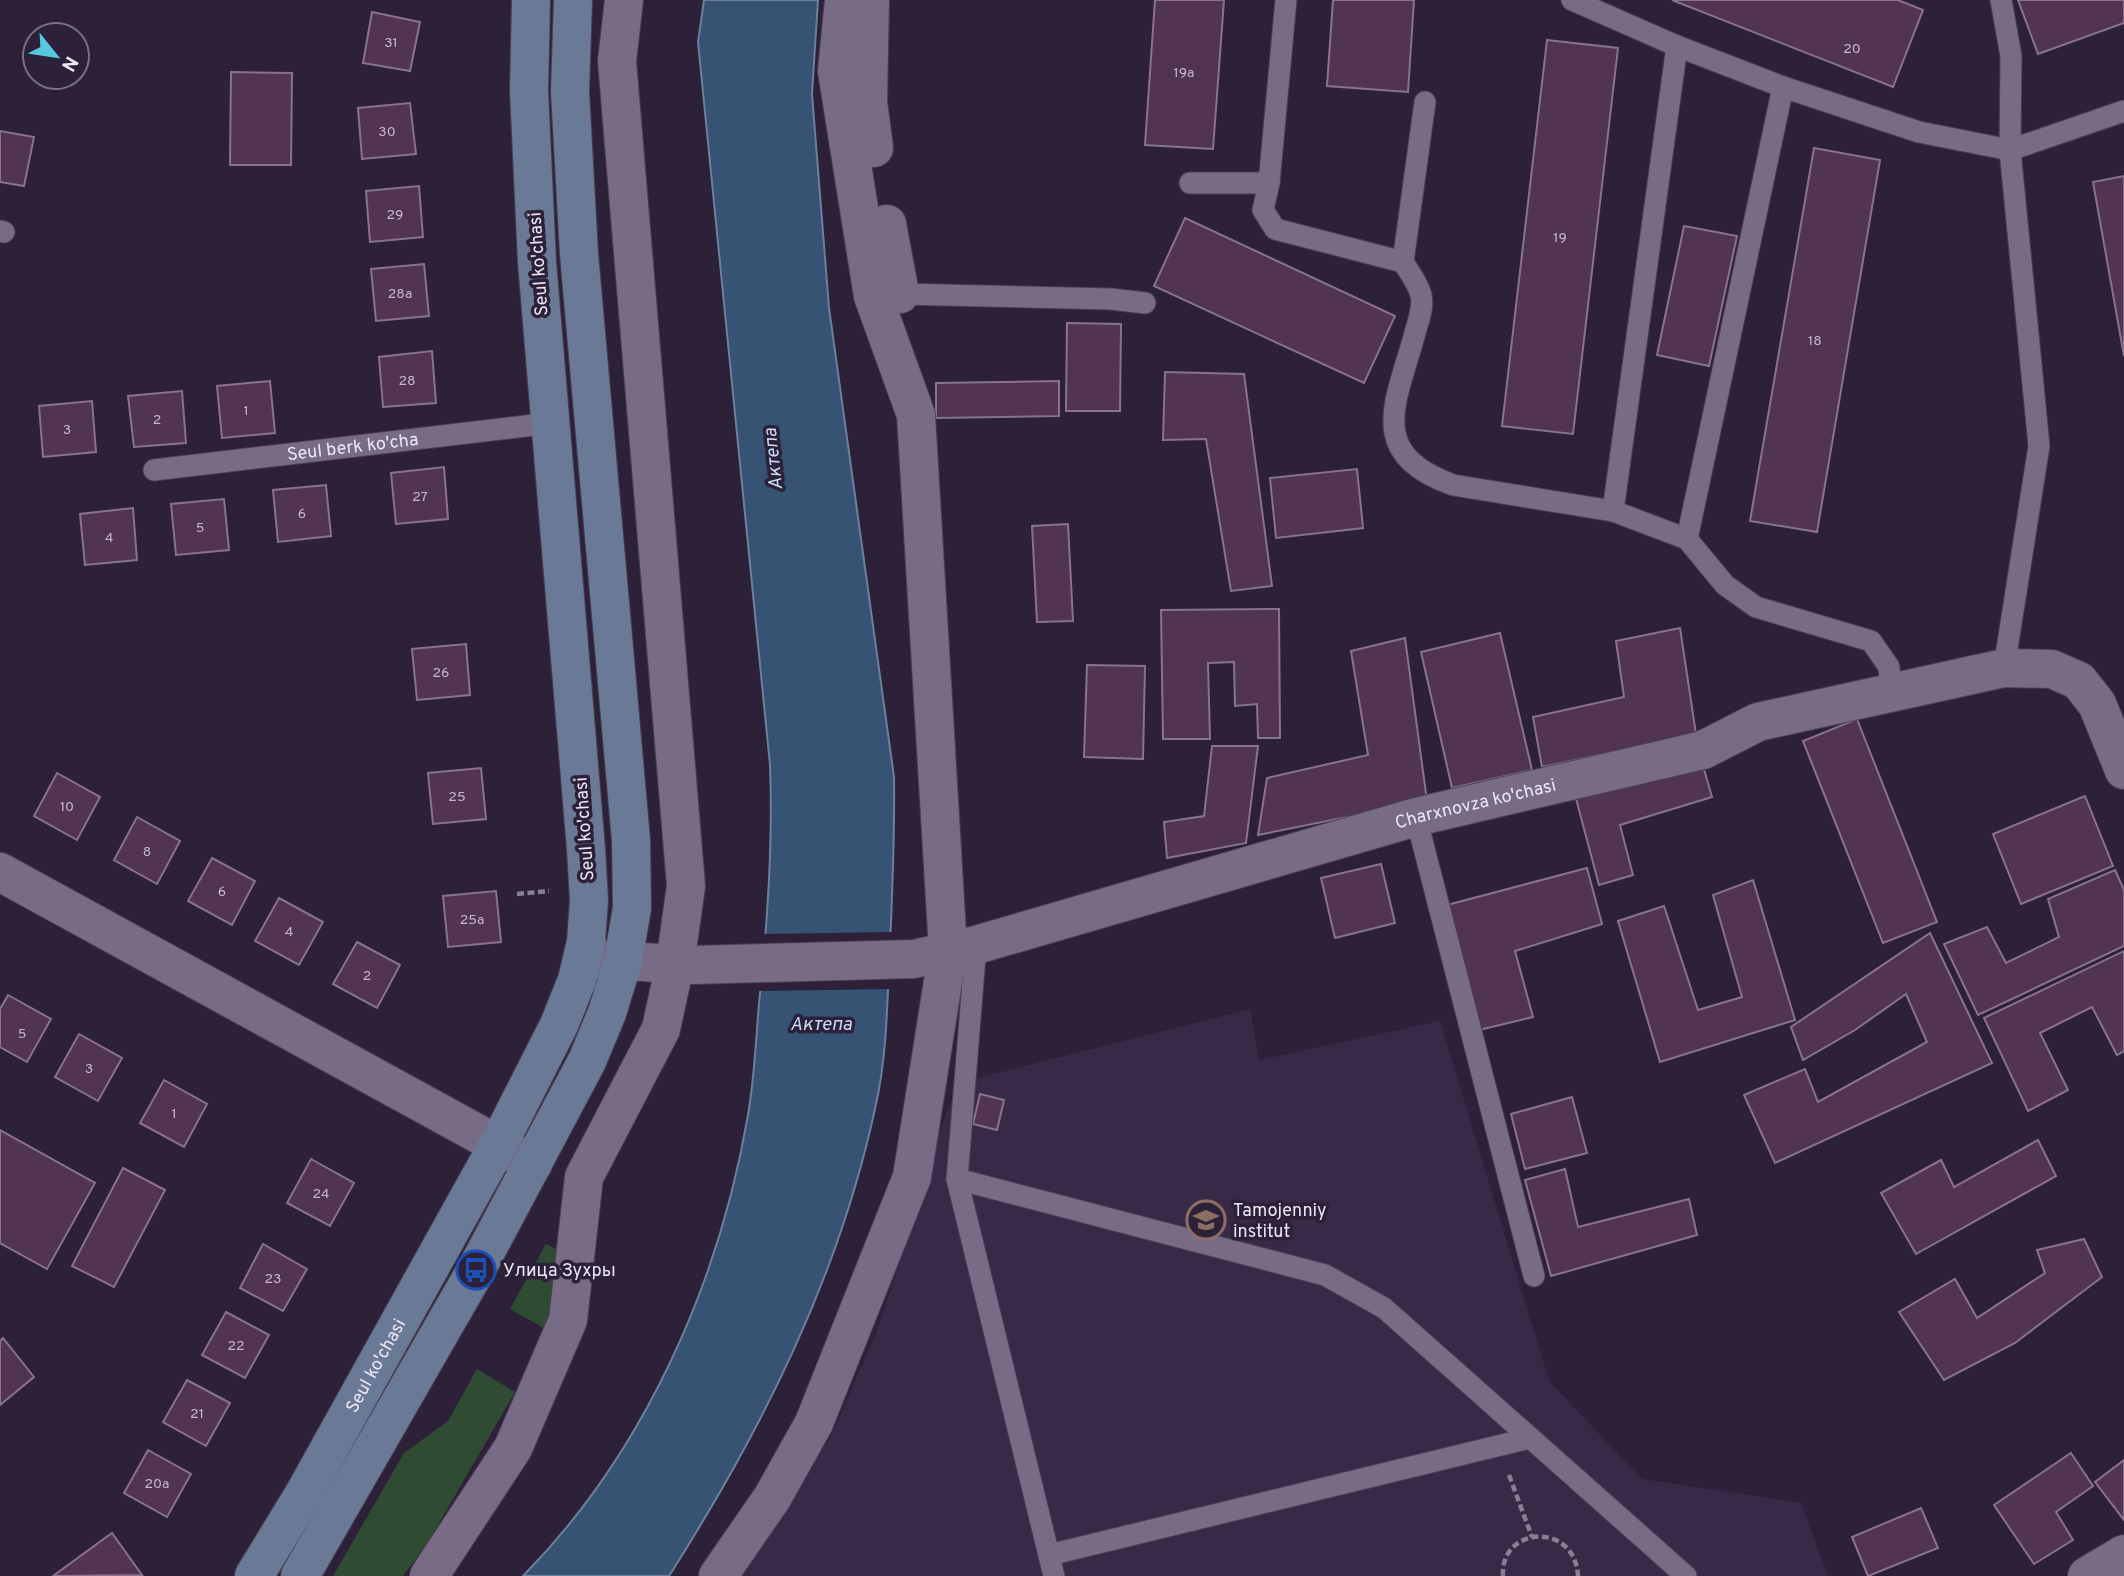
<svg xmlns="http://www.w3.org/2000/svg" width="2124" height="1576" font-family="Overpass,sans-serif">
  <rect width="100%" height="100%" fill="#2c2138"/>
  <path fill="#382a46" d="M1250 1009 1259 1060 1440 1021 1549 1381 1642 1479 1801 1503 1828 1576H741L830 1438 878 1329 947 1110 956 1095 970 1080Z"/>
  <g fill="#2f4c32">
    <path d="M546 1244 562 1252 547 1330 510 1309Z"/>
    <path d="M477 1369 515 1392 427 1544 403 1576H333L404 1453 448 1421Z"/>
  </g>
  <path fill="#375374" stroke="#6d7f9b" stroke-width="2" d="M704 0H818L812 94 829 308 894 777C895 841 892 904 889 967 887 1012 886 1060 876 1104 840 1275 762 1430 669 1576H523C644 1453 719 1284 748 1115 755 1075 756 1034 760 993 768 917 773 842 770 765L698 42Z"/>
  <path fill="#2c2138" d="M894 932 891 989 757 991 762 934Z"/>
  <g fill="#513352" stroke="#89738a" stroke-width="2">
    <path d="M1155 0H1224L1213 149 1145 145Z"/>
    <path d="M1333 0H1414L1408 92 1327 86Z"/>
    <path d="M1672 0H1898L1923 10 1893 87Z"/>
    <path d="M2018 0H2124V23L2038 54Z"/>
    <path d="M372 12 420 22 410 71 363 63Z"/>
    <path d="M1547 40 1618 48 1573 434 1502 426Z"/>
    <path d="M231 72 292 73 291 165H230Z"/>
    <path d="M410 103 416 154 362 159 358 108Z"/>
    <path d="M0 131 34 137 24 186 0 182Z"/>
    <path d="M1814 148 1880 160 1817 532 1750 521Z"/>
    <path d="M2124 176V356L2093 182Z"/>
    <path d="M419 186 423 237 370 242 366 191Z"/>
    <path d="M1185 218 1395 316 1364 383 1154 286Z"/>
    <path d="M1684 226 1737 236 1709 366 1657 355Z"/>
    <path d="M424 264 429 316 376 321 371 269Z"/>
    <path d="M1067 323 1121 324 1120 411H1066Z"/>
    <path d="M432 351 436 403 383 407 379 357Z"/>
    <path d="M1165 372 1244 374 1272 586 1231 591 1206 439 1163 440Z"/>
    <path d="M270 381 275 433 222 438 217 386Z"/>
    <path d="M1059 381V416L936 418V383Z"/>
    <path d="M182 391 186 443 134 447 128 396Z"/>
    <path d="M92 401 96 452 43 457 39 406Z"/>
    <path d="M444 467 448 519 396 524 391 473Z"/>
    <path d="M1357 469 1363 528 1276 538 1270 478Z"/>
    <path d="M326 485 331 536 278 542 273 490Z"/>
    <path d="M224 499 229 550 176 555 171 504Z"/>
    <path d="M133 508 137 560 85 565 80 514Z"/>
    <path d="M1068 524 1073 621 1037 622 1032 526Z"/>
    <path d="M1279 609 1280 738H1258L1257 704 1235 706 1234 662 1208 663 1210 739H1163L1161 610Z"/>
    <path d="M1680 628 1696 734 1542 767 1533 717 1624 697 1616 641Z"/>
    <path d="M1500 633 1532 770 1452 788 1421 652Z"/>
    <path d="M1405 638 1427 801 1258 835 1267 778 1368 755 1351 651Z"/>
    <path d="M466 644 470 695 417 700 412 649Z"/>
    <path d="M1087 665 1145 666 1143 759 1084 757Z"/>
    <path d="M1857 719 1937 922 1883 943 1803 741Z"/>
    <path d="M1212 746H1258L1246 843 1167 858 1164 822 1204 816Z"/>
    <path d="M1701 759 1712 797 1620 825 1633 875 1599 885 1575 795Z"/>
    <path d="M481 768 486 819 433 824 428 773Z"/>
    <path d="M57 773 100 797 77 840 34 816Z"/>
    <path d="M2085 796 2113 866 2021 904 1993 834Z"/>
    <path d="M137 817 180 841 157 884 114 860Z"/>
    <path d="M212 858 255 881 232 925 188 901Z"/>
    <path d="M1381 864 1395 923 1335 938 1321 878Z"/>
    <path d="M1587 868 1602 924 1515 951 1533 1017 1479 1030 1447 905Z"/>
    <path d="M2115 870 2124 890V946L1978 1015 1944 944 1987 927 2006 963 2059 937 2048 899Z"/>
    <path d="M1753 880 1795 1020 1660 1062 1618 921 1664 906 1698 1010 1742 997 1713 895Z"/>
    <path d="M496 891 501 942 448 947 443 896Z"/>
    <path d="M279 898 323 922 299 965 255 941Z"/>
    <path d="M1930 933 1992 1063 1775 1163 1744 1095 1805 1069 1818 1102 1927 1042 1906 994 1855 1030 1803 1060 1791 1027Z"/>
    <path d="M357 942 400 965 377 1008 333 984Z"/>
    <path d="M2124 951V1051L2117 1055 2092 1007 2040 1033 2068 1090 2028 1111 1984 1018Z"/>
    <path d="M8 995 51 1019 27 1062 0 1047V1009Z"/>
    <path d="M79 1034 122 1058 98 1101 55 1077Z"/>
    <path d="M164 1080 207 1104 184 1147 140 1123Z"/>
    <path d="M980 1094 1004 1100 997 1130 973 1124Z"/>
    <path d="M1572 1097 1587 1153 1525 1169 1511 1114Z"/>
    <path d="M0 1130 95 1183 47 1269 0 1243Z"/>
    <path d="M2038 1140 2056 1176 1916 1254 1881 1193 1941 1160 1954 1187Z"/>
    <path d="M311 1159 354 1183 330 1226 287 1203Z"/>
    <path d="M123 1168 165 1190 114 1287 72 1266Z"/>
    <path d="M1565 1169 1578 1227 1689 1199 1697 1235 1551 1276 1525 1180Z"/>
    <path d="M2084 1239 2102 1277 2015 1343 1944 1380 1899 1312 1955 1279 1977 1318 2045 1273 2037 1250Z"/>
    <path d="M263 1244 307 1269 283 1311 240 1288Z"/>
    <path d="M226 1312 269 1335 245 1378 202 1355Z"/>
    <path d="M3 1338 34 1377 0 1405V1341Z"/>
    <path d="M187 1380 230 1403 206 1446 163 1422Z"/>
    <path d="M148 1450 191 1474 167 1517 124 1493Z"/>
    <path d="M2071 1453 2093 1486 2056 1512 2073 1540 2034 1564 1994 1505Z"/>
    <path d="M2124 1460V1520L2095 1482Z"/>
    <path d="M1921 1508 1938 1548 1868 1576 1852 1537Z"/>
    <path d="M112 1533 142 1575 53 1576Z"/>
  </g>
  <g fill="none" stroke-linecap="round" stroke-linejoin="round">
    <g stroke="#493f52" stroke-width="23">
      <g id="lane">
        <path d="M1572 0 1677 46 1783 87 1919 132 2010 150 2124 111"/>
        <path d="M2001 0 2011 56 2010 150 2039 446 2004 668"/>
        <path d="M1190 183H1269L1286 0"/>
        <path d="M1269 183 1263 210 1275 229 1403 262C1409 272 1418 283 1421 295 1424 308 1418 321 1415 333 1396 403 1365 453 1453 485L1613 511 1687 539 1725 585 1756 607 1871 641 1889 667 1891 691"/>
        <path d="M0 231 4 232"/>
        <path d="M1403 262 1425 102"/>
        <path d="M900 294 1111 299 1145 303"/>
        <path id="s1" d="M154 470 551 423"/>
        <path d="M1613 511 1677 46"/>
        <path d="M1687 539 1783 87"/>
        <path d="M1416 817 1534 1276"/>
        <path d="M976 945 957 1179 1325 1275 1384 1308 1686 1576"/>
        <path d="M957 1179 1054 1576"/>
        <path d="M1049 1555 1530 1438"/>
      </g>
    </g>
    <g stroke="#493f52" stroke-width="40">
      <g id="street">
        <path d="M870 0 868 102 874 148"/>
        <path d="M887 224 900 294"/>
        <path d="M0 872 533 1164"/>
        <path id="s2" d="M592 959 693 965 914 959 976 945 1416 817 1703 750 1758 722 2004 668 2052 669 2079 681 2097 704 2124 770"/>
        <path d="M429 1576 513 1448 568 1320 584 1177 661 1029 675 964 686 886 617 61 624 0"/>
        <path d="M718 1576 772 1498 814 1423 912 1177 948 950 916 415 873 296 837 71 844 0"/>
        <path d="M2087 1576 2124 1554"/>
      </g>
    </g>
    <g stroke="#493f52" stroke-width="40">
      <g id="secondary">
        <path id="s3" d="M254 1576 304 1494 498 1145 559 1025 577 980 586 942 589 900 586 849 537 262 529 91 531 0"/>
        <path d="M300 1576 476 1270 587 1061 607 1013 623 961 632 908 631 840 579 254 570 91 573 0"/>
      </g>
    </g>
    <g stroke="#877f92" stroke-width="4.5" stroke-dasharray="7 3.5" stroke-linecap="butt">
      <path d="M517 894 549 891"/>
      <path d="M1509 1475 1532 1537"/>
      <path d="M1503 1576C1500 1526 1575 1521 1578 1576"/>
    </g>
    <use href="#lane" stroke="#776b85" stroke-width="21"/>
    <use href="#street" stroke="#776b85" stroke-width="38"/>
    <use href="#secondary" stroke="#6a7995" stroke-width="38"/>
  </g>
  <defs>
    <g id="university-ring" transform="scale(2.0125)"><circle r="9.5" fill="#2c2138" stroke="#8d6e63" stroke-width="1.5"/><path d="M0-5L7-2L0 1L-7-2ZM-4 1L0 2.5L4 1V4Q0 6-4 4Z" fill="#8d6e63"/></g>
    <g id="bus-ring" transform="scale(2.0125)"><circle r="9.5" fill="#2c2138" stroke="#1a4fb4" stroke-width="1.5"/><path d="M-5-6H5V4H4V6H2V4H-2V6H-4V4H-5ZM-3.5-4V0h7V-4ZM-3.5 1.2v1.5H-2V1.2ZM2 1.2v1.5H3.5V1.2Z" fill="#1a4fb4"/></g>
  </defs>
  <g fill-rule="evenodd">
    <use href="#university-ring" x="1206" y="1220"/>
    <use href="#bus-ring" x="476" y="1270"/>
  </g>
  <g text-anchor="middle" stroke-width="7" stroke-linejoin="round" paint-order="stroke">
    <g font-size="14" fill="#c5b9cc">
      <text x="391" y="47">31</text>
      <text x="1852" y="53">20</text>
      <text x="1184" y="77">19а</text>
      <text x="387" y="136">30</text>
      <text x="395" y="219">29</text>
      <text x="1560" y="242">19</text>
      <text x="400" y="298">28a</text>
      <text x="1815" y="345">18</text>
      <text x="407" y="385">28</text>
      <text x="246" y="415">1</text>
      <text x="157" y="424">2</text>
      <text x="67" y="434">3</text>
      <text x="420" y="501">27</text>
      <text x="302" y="518">6</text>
      <text x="200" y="532">5</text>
      <text x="109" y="542">4</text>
      <text x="441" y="677">26</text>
      <text x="457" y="801">25</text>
      <text x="67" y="811">10</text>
      <text x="147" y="856">8</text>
      <text x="222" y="896">6</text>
      <text x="472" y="924">25a</text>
      <text x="289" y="936">4</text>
      <text x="367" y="980">2</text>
      <text x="22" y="1038">5</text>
      <text x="89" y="1073">3</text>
      <text x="174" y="1118">1</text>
      <text x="321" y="1198">24</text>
      <text x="273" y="1283">23</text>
      <text x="236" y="1350">22</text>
      <text x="197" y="1418">21</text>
      <text x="157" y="1488">20a</text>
    </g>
    <g font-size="18" fill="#ece6f5" stroke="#2c2138">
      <text transform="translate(538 264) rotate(-94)" y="6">Seul ko'chasi</text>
      <text dy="6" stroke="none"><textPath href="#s1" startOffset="200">Seul berk ko'cha</textPath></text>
      <text dy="6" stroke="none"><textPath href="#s2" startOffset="905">Charxnovza ko'chasi</textPath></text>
      <text transform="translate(584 829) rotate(-94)" y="6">Seul ko'chasi</text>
      <text dy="6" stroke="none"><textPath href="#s3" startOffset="243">Seul ko'chasi</textPath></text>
    </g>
    <g font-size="18" fill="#ece6f5" stroke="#2c2138" text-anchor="start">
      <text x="1233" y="1216">Tamojenniy<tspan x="1233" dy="21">institut</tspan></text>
      <text x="503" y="1276">Улица Зухры</text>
    </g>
    <g font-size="19" font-style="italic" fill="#caddf4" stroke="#2c2138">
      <text transform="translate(772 459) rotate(-96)" y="7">Актепа</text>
      <text x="821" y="1030">Актепа</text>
    </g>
  </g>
  <g transform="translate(56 56) rotate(120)"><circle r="33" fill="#2c2138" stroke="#797084" stroke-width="2"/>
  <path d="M0-5L12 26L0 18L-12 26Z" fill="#56c9e1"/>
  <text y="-10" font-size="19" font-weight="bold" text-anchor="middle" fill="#ece6f5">N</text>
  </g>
</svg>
